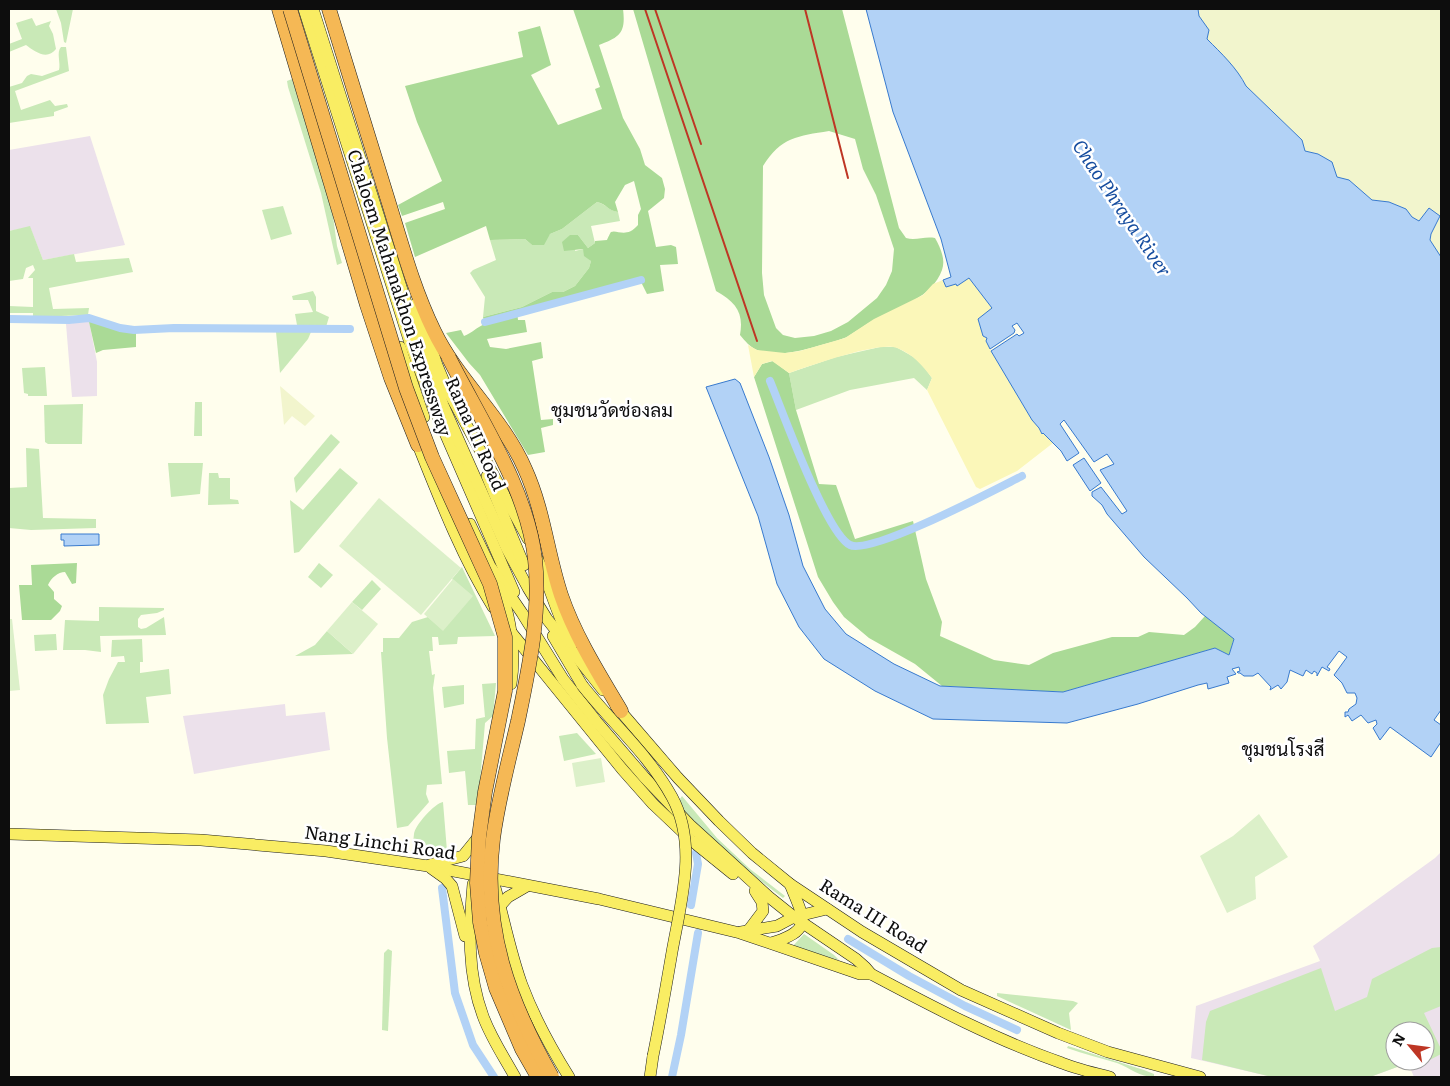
<svg xmlns="http://www.w3.org/2000/svg" width="1450" height="1086" font-family="Literata,Sarabun,serif">
  <rect width="100%" height="100%" fill="#fffeed"/>
  <g fill="#ece1eb" fill-rule="evenodd">
    <path d="M90 136 125 245 43 260 30 227 9 231V150Z"/>
    <path d="M89 321 97 362V396L72 397 66 324Z"/>
    <path d="M285 704 286 716 325 712 330 750 194 774 183 716Z"/>
    <path d="M1441 852V1077H1414L1408 1063 1370 1077H1272L1191 1058 1196 1006 1320 961 1313 946 1435 858ZM1395 1031H1425V1061H1395Z"/>
  </g>
  <g fill="#f2f5cd">
    <path d="M1198 9H1441V257L1430 240 1431 234 1440 217 1419 221 1412 217 1406 209 1389 202 1372 200 1349 180 1337 178 1318 154 1305 151 1302 140 1246 86 1242 78 1207 39 1209 30 1199 16Z"/>
    <path d="M280 386 315 416 305 426 292 416 284 425Z"/>
  </g>
  <g fill="#c9e9b7" fill-rule="evenodd">
    <path d="M56 9H73L66 43 64 42 61 23Z"/>
    <path d="M32 18 36 26 51 21 49 26 53 34 56 49C47 61 34 51 26 45L9 52V44L22 39 16 23Z"/>
    <path d="M61 47H66L69 71 15 91 21 110 50 100 55 106 67 104 68 107 54 112V116L9 123V87L22 83 27 76 31 74 42 76 59 70C61 63 56 52 61 47Z"/>
    <path d="M292 79 323 180 333 216 337 246 342 263 337 265 321 193 288 87 287 81Z"/>
    <path d="M597 202C606 204 609 211 618 212L620 221 591 226 595 243 588 248 578 235 575 251 583 249 591 261 589 268 575 286 563 292H552L522 307 483 317 485 297 470 273 473 270 496 260 490 240 525 239 532 245 550 234 562 229Z"/>
    <path d="M283 206 292 234 271 240 262 210Z"/>
    <path d="M30 226 43 260 74 254 76 262 129 258 133 272 49 288 53 309 89 308 88 315 33 317V313H9V306L33 307V278H28L35 270 33 265 26 268 23 279 9 281V231Z"/>
    <path d="M313 291 316 297V311L329 317 326 327 297 325 295 314 313 312 308 300H293L292 296Z"/>
    <path d="M276 332H311L308 339 280 373Z"/>
    <path d="M880 347H896L919 360 932 378 927 390 914 378 850 390 796 410 789 373 836 357Z"/>
    <path d="M45 367 47 396H28V394L24 393 22 368Z"/>
    <path d="M195 402H202V436H194Z"/>
    <path d="M83 404 82 444H48L45 442 44 405Z"/>
    <path d="M331 434 340 442 296 493 294 478Z"/>
    <path d="M26 448 39 449 43 518 96 519V528L31 530 9 528V488L27 487Z"/>
    <path d="M168 463H203L200 494 171 497Z"/>
    <path d="M340 468 358 483 299 552 294 553 290 500 303 510Z"/>
    <path d="M209 473H218L219 478H230V499L238 500 239 504 208 505Z"/>
    <path d="M319 563 333 575 321 588 308 577Z"/>
    <path d="M462 567 495 636 458 637 457 644 439 645 438 637H432L433 651H429L432 675 435 674 433 688 442 784 427 785 426 794 429 802 408 826 397 828 387 738 381 652H383V638H399L412 622 428 617 443 630 472 596 452 579Z"/>
    <path d="M372 580 381 589 362 610 352 602Z"/>
    <path d="M99 607 164 608V610L157 613 141 615 138 619V627L141 629 146 628 164 617 166 635 100 636 101 652 85 650H63L65 620 99 621Z"/>
    <path d="M327 631 353 654 295 656 315 645Z"/>
    <path d="M56 634 57 650 35 651 34 635Z"/>
    <path d="M142 639 143 662H140V673L169 669 171 694 146 697 149 723 106 724 103 695 109 679 118 662H125L124 656 111 657 112 640Z"/>
    <path d="M496 683 493 716 485 723 478 805H468L465 771 449 773 447 751 475 749 476 719 485 717 482 684Z"/>
    <path d="M464 685V704L444 708 442 687Z"/>
    <path d="M577 733 596 754 564 761 559 736Z"/>
    <path d="M682 796 717 838 750 869 785 896 783 898C745 870 711 838 678 805L677 803Z"/>
    <path d="M443 802 447 851 414 850C414 845 413 839 414 834 415 825 435 803 443 802Z"/>
    <path d="M804 934 834 955 839 960 792 947Z"/>
    <path d="M1441 947V1006L1424 1013 1441 1049V1054L1411 1070 1408 1063 1370 1077H1272L1202 1060 1206 1022 1210 1011 1321 968 1335 1011 1367 997 1372 979 1432 948ZM1395 1031H1425V1061H1395Z"/>
    <path d="M388 949 392 951 388 1031 382 1030 384 953Z"/>
    <path d="M997 993 1073 1001 1078 1003 1069 1013 1071 1030 997 996Z"/>
    <path d="M1068 1046 1144 1070 1154 1074V1077C1140 1077 1130 1068 1117 1063 1101 1058 1084 1054 1067 1048Z"/>
  </g>
  <g fill="#aada96" fill-rule="evenodd">
    <path d="M573 9H623C626 33 620 37 599 45L623 118 640 149 645 165 662 178 665 189 664 198 648 211 656 247 671 245 676 247 678 264 660 265 664 291 647 294 639 278 517 311 518 320H525L527 332 487 339 490 347 506 349 541 342 543 358 532 361 541 420 553 419V425L541 428 545 452 528 455 480 375 469 363 446 333 461 330 464 336C472 333 477 327 485 324L483 317 522 307 552 292H563L575 286 589 268 591 261 584 256 583 249 564 251 562 242 570 235H578L588 248 595 243V241L607 240C608 238 610 233 611 232 617 229 626 239 638 225V215L641 209 634 181 625 185 615 202 618 212C608 211 607 204 597 202L562 229 550 234 544 245H532L525 239 490 240 486 226 415 257 405 223 445 209 443 202 402 216 398 205 442 181 417 122 405 86 523 57 518 32 540 26 551 65 531 75 558 125 602 109 595 89 600 87Z"/>
    <path d="M633 9H842L899 228 906 238C916 241 924 236 935 238 940 247 946 259 942 270 932 298 900 306 876 319 866 324 857 331 847 337 840 340 832 342 825 344 804 350 779 358 757 350 750 347 745 341 740 335 744 313 736 302 716 291ZM829 131 855 139 863 169 876 195 894 249 892 271 886 285 877 298 848 322 831 331 814 336 795 338 783 335 776 328 764 295 762 273 763 166C781 137 798 136 829 131Z"/>
    <path d="M90 319 119 329 136 331V347L103 350 96 353 89 322Z"/>
    <path d="M773 361 789 373 796 410 819 484 836 485 855 539 913 521 926 579 942 622 940 636 994 660 1029 665 1053 653 1112 637H1138L1149 632 1184 635 1195 627 1205 616 1234 638 1229 655 1215 648 1063 692 942 686 915 664 869 638 844 617 833 602 818 577 754 377 762 364Z"/>
    <path d="M77 563 76 583 72 584 65 572C58 572 51 578 48 585L54 592V599L62 606 60 611 51 620H22L19 585H32L31 565Z"/>
  </g>
  <path fill="#fbf7b9" d="M969 278 992 308 986 341 991 351 1032 420 1039 428 1042 434 1043 433 1053 443 1017 471 980 489 976 487 927 390 932 378C922 365 913 354 897 348 879 341 810 366 789 373L772 361 762 364 754 377 748 345 757 350 785 353 800 351 845 338 874 319 923 295 933 284 943 280 946 287Z"/>
  <g fill="#dcf0c9">
    <path d="M379 498 461 568 421 615 339 546Z"/>
    <path d="M453 579 473 596 443 631 424 614Z"/>
    <path d="M352 602 378 624 353 654 327 631Z"/>
    <path d="M9 619H12L20 690 9 691Z"/>
    <path d="M601 758 605 782 576 787 572 763Z"/>
    <path d="M1259 814 1288 857 1255 877 1256 899 1227 913 1200 856 1233 836Z"/>
  </g>
  <g fill="#b2d2f6" stroke="#387ace">
    <path d="M866 9H1198L1199 16 1209 30 1207 39C1221 53 1237 68 1246 86L1302 140 1305 151 1318 154 1332 162 1337 177 1349 180 1372 200 1389 202 1406 209 1412 217 1419 221 1429 208 1440 216 1431 234 1430 240 1441 257V710L1434 720 1441 725V742L1431 757 1390 727 1380 740 1373 728 1377 724 1376 720 1368 723 1361 715 1352 721 1348 715 1345 717V712H1348L1349 709 1356 704 1357 698 1355 693H1347L1342 683 1334 675 1347 657 1339 651 1327 667 1330 669 1329 671 1322 667 1317 676V673L1314 671 1312 674 1306 670 1303 676 1290 670 1287 682 1281 689 1278 685 1270 690 1271 687 1258 673 1253 676H1244L1240 673H1238L1237 672 1240 671 1239 667 1232 669 1236 674 1227 677 1229 683 1208 689 1207 683 1198 685 1138 704 1067 723 933 719 875 691 824 659 799 627 777 584 758 516 706 387 735 379 740 383 769 457 789 515 803 566 825 609 846 634 894 664 940 686 1063 692 1215 648 1229 655 1234 639 1201 613 1187 598 1144 557 1107 514 1102 505 1092 496V492L1101 487 1122 514 1127 511 1100 470 1114 464 1107 454 1094 462 1064 420 1060 424 1079 453 1067 461 1061 451 1043 433 1042 434 1039 428 1032 420 991 351 1017 334 1019 336 1024 333 1017 323 1012 326 1015 330 1014 333 990 349 986 341 987 338 983 336 978 319 992 308 969 278 957 286 956 284 946 287 943 280 951 277 941 239 893 112Z"/>
    <path d="M1084 458 1101 483 1090 491 1073 465Z"/>
    <path d="M61 534H99V545L64 546V540H61Z"/>
  </g>
  <g fill="none" stroke-linecap="round" stroke-linejoin="round">
    <g stroke="#b2d2f6" stroke-width="8">
      <path d="M9 319 69 320 89 318 120 328 134 330 174 328 350 329"/>
      <path d="M485 322 641 280"/>
      <path d="M770 381C782 410 826 533 850 545 872 555 996 489 1022 476"/>
      <path d="M442 888 455 993 473 1045 494 1077"/>
      <path d="M691 905 698 864 696 853"/>
      <path d="M848 939 909 976 965 1006 1017 1030"/>
      <path d="M672 1077 681 1035 698 933"/>
    </g>
    <g stroke="#1e1e1e" stroke-width="12">
      <g id="major">
        <path d="M304 9 411 346 435 410 514 592"/>
        <path d="M313 9 409 312 443 405 507 549 528 588 547 619 603 690"/>
        <path d="M416 304 437 365 447 389 528 539"/>
        <path d="M400 347 424 417"/>
        <path d="M418 438V445C440 500 462 557 493 607"/>
        <path d="M487 476 524 565"/>
        <path d="M470 524 490 566 522 613 563 679 596 721 645 778 690 825 769 897 794 917 856 959 865 967 871 974C933 1007 996 1040 1062 1063 1077 1069 1094 1073 1110 1077"/>
        <path d="M536 556C550 584 556 615 572 643"/>
        <path d="M499 587C511 617 516 652 511 684"/>
        <path d="M502 621 622 769 653 804 691 840 733 874"/>
        <path d="M553 636 582 685"/>
        <path d="M616 706 678 778 719 821 752 853 790 884 862 932 961 990 1058 1033 1108 1052 1200 1077"/>
        <path d="M9 834 201 840 326 851 428 866 599 899 740 933 860 974H871"/>
        <path d="M429 865 463 856 480 835"/>
        <path d="M431 868 445 878 452 886 465 936"/>
        <path d="M473 884C469 929 467 973 483 1016 491 1038 504 1057 515 1077"/>
        <path d="M494 884C504 918 510 952 522 985 534 1017 551 1048 569 1077"/>
        <path d="M500 906 508 897 527 886"/>
        <path d="M748 931 763 911 762 902 755 891"/>
        <path d="M741 932 777 926 794 917 827 909"/>
        <path d="M771 943C814 930 804 919 790 884"/>
        <path d="M650 1077 653 1056"/>
      </g>
    </g>
    <g stroke="#1e1e1e" stroke-width="15">
      <g id="highway">
        <path d="M279 9 367 305 391 378 418 445"/>
        <path d="M329 9C348 71 367 134 387 197 401 242 413 288 434 331 458 381 503 418 525 469 544 511 547 553 561 595 575 636 599 674 621 711"/>
      </g>
    </g>
    <use href="#major" stroke="#f9ed63" stroke-width="11"/>
    <use href="#highway" stroke="#f5b855" stroke-width="14"/>
    <g stroke="#be3624" stroke-width="2">
      <path d="M645 9 757 341"/>
      <path d="M655 9 701 144"/>
      <path d="M805 9 848 178"/>
    </g>
    <g stroke="#1e1e1e" stroke-width="12" stroke-linecap="butt">
      <path id="major-bridge" d="M582 685C611 722 649 755 672 797 698 845 681 901 672 952 666 987 660 1022 653 1056"/>
    </g>
    <g stroke="#1e1e1e" stroke-width="15" stroke-linecap="butt">
      <g id="highway-bridge">
        <path d="M290 9 406 388 432 457 490 584 505 637V691L485 792 479 837 477 883 480 922 486 953 496 988 522 1049 538 1077"/>
        <path d="M449 358C481 421 527 489 535 559 541 613 529 668 518 721 509 760 498 800 493 839 482 929 509 1001 552 1077"/>
      </g>
    </g>
    <use href="#major-bridge" stroke="#f9ed63" stroke-width="11"/>
    <use href="#highway-bridge" stroke="#f5b855" stroke-width="14"/>
  </g>
  <g text-anchor="middle" stroke-width="5" stroke-linejoin="round" paint-order="stroke">
    <g font-size="18" fill="#0d0d0d" stroke="#fff">
      <text transform="translate(399 293) rotate(72)" y="6">Chaloem Mahanakhon Expressway</text>
      <text transform="translate(475 434) rotate(66)" y="6">Rama III Road</text>
      <text transform="translate(380 843) rotate(8)" y="6">Nang Linchi Road</text>
      <text transform="translate(873 916) rotate(32)" y="6">Rama III Road</text>
    </g>
    <g font-size="19" font-style="italic" fill="#164d9f" stroke="#fff">
      <text transform="translate(1122 208) rotate(56)" y="7">Chao Phraya River</text>
    </g>
    <g font-size="19" fill="#0d0d0d" stroke="#fff">
      <text x="612" y="417">ชุมชนวัดช่องลม</text>
      <text x="1283" y="756">ชุมชนโรงสี</text>
    </g>
  </g>
  <rect width="1450" height="1086" fill="none" stroke="#0d0d0d" stroke-width="20"/>
  <g transform="translate(1410 1046) rotate(299)"><circle r="24" fill="#ffffff" stroke="#9e9e9e"/>
  <path d="M0-4L9 19L0 12L-9 19Z" fill="#be3624"/>
  <text y="-8" font-size="14" font-weight="bold" text-anchor="middle" fill="#0d0d0d">N</text>
  </g>
</svg>
